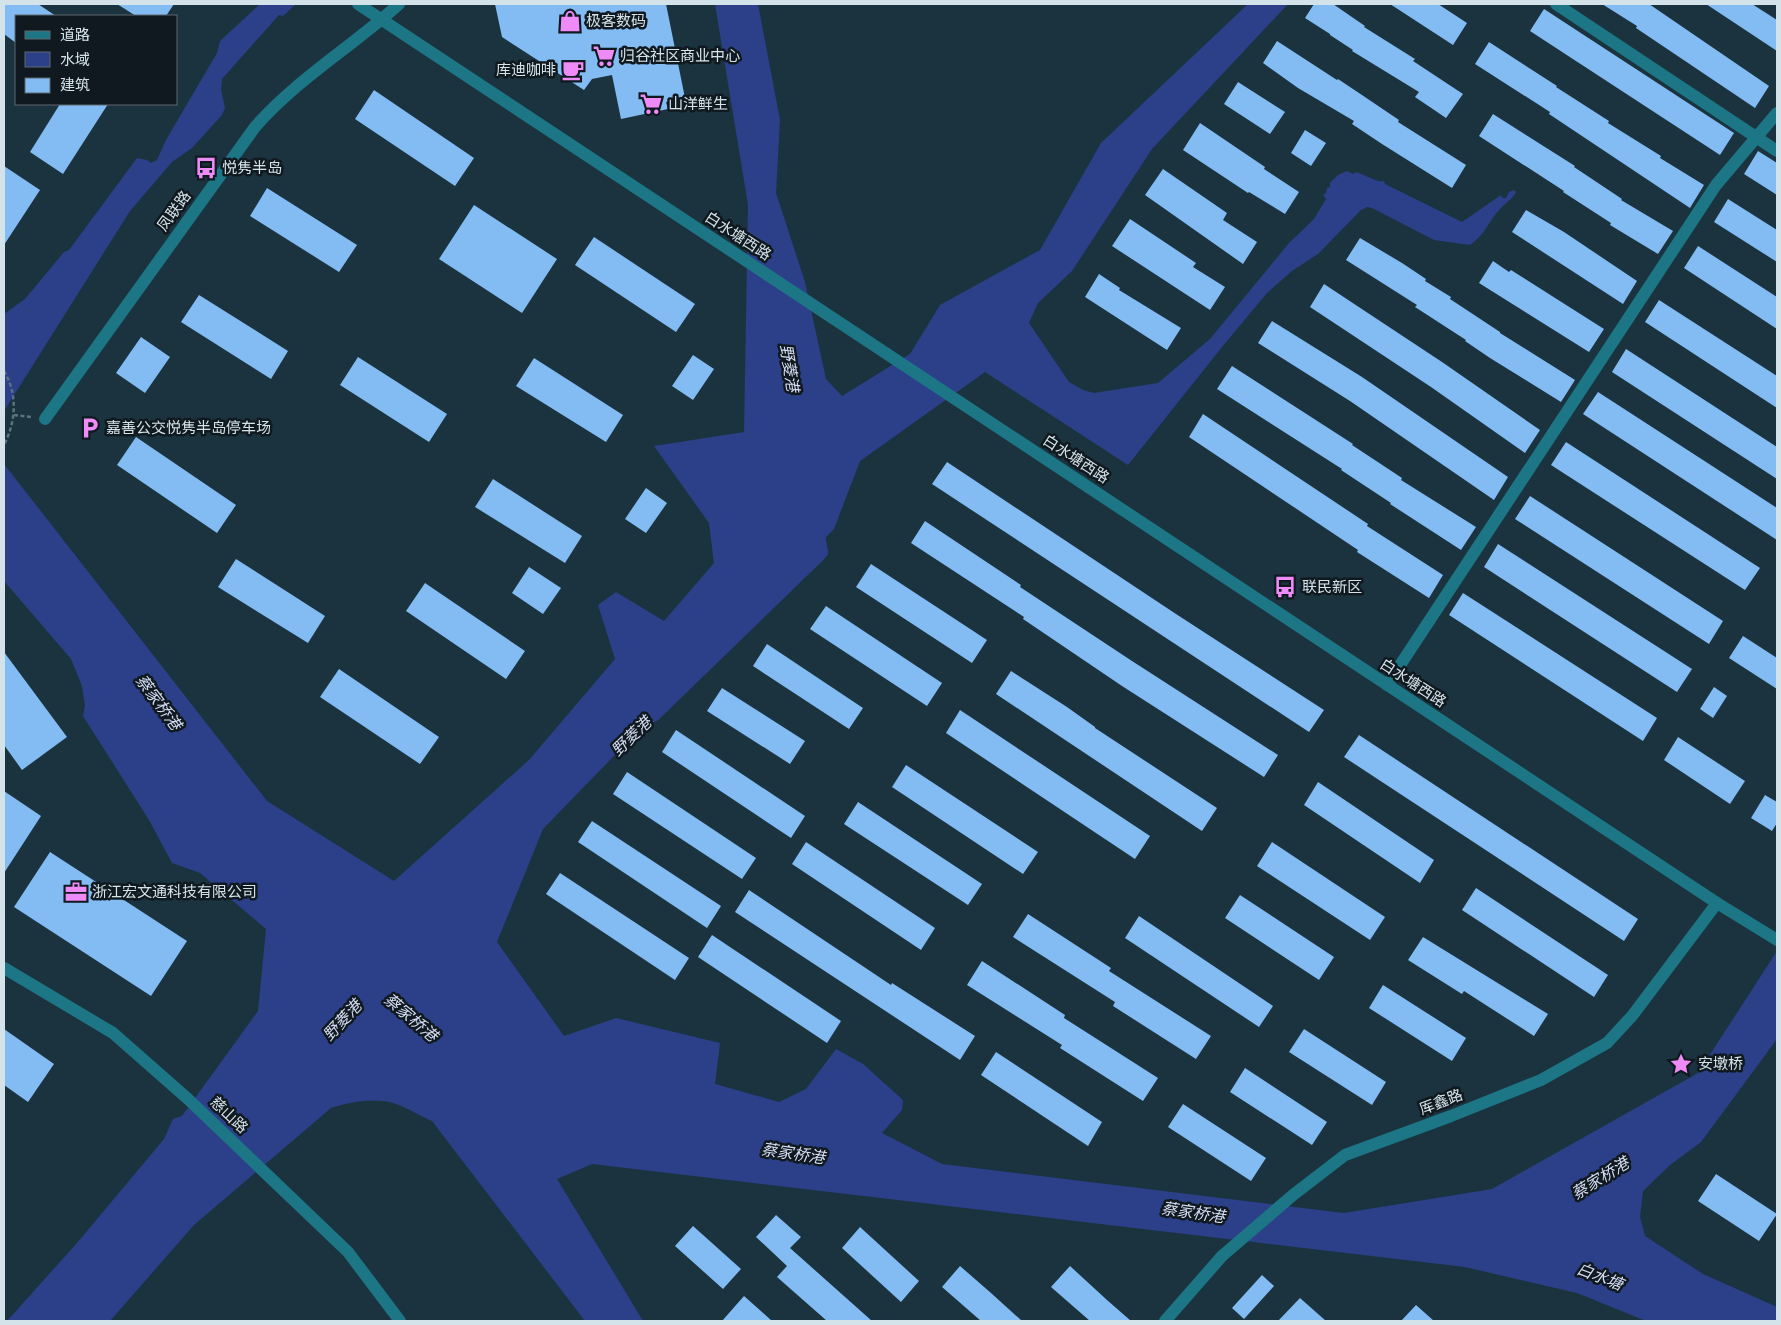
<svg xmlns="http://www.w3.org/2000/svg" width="1781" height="1325" font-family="'Public Sans','Noto Sans SC',sans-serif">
  <rect width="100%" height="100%" fill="#1b333f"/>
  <g fill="#2b4089">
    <path d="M260 4H301L295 5 283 16 279 15 222 79 221 90 225 108 222 115 192 148 172 162 130 211 4 411V314L25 299 64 252 69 250 137 158 147 160 151 163 157 160 166 140 217 53 220 41Z"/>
    <path d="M715 4H758L780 120 776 193 805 282 826 379 842 396 910 354 940 305 1040 250 1101 143 1248 4H1288L1152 149 1072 271 1038 303 1029 323 1069 382 1083 390 1094 393 1158 383 1210 339 1289 243 1314 219 1326 199 1323 195 1326 193 1327 188 1330 187V183L1338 175 1347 171 1353 174 1356 172C1364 174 1376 183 1384 181L1385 184 1462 222 1501 195 1502 198H1506L1509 192 1514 190 1516 192C1512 200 1505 203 1500 209 1488 222 1485 235 1470 245L1434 240 1372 208 1367 207 1361 210 1318 254 1292 271 1267 293 1222 347 1128 465 985 372 860 461 834 529 543 829 497 942 564 1036 616 1018 720 1043 715 1084 779 1102 806 1089 836 1049 863 1064 903 1100 902 1110 882 1133 942 1164 1344 1213 1492 1189 1698 1073 1777 951V1039L1701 1142 1670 1165 1643 1191 1640 1217 1645 1236 1703 1274 1777 1307V1321H1646L1577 1293 1465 1267 592 1164 557 1179 643 1321H585L432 1121C420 1116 408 1108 396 1104 376 1097 351 1102 331 1108L194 1225 110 1321H7L77 1243 164 1139 173 1119 182 1116 258 1011 266 929 200 873 172 863 149 820 83 716 85 706 82 686 71 659 4 581V464L267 801 394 881 529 760 615 659 598 605 616 592 664 621 714 563 709 523 654 446 744 432 748 205Z"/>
  </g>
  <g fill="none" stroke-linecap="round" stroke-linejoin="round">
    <path stroke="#2b4089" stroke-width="16" d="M653 714 820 552 815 524"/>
  </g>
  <g fill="#83bbf3">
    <path d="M4 4H38L56 16H16V43L4 34Z"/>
    <path d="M117 4H174L166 16H136Z"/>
    <path d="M495 4H666L685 98 666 102 668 109 621 119 612 75 592 79 584 90 502 37Z"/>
    <path d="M1314 4H1333L1365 26 1364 27 1415 59 1413 61 1463 94 1446 118 1415 97 1419 92 1352 51 1353 50 1330 35V34L1305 18Z"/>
    <path d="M1390 4H1438L1467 23 1453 45Z"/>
    <path d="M1602 4H1649L1769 86 1755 108 1636 28 1637 26Z"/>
    <path d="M1706 4H1752L1777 20V51Z"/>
    <path d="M1544 9 1734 133 1720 155 1530 31Z"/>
    <path d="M1277 41 1337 80 1338 79 1359 93 1399 120 1398 122 1466 165 1452 188 1382 144 1352 124 1354 121 1298 88 1263 63Z"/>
    <path d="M1489 42 1557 86 1556 87 1609 121 1608 123 1661 156 1660 158 1704 185 1690 208 1549 114 1550 112 1475 64Z"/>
    <path d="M1238 82 1285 112 1270 134 1224 104Z"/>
    <path d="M374 90 474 158 455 186 355 119Z"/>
    <path d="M60 104H108L63 174 30 152Z"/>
    <path d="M1493 114 1575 166 1574 167 1622 199 1621 200 1673 231 1658 254 1610 225 1611 223 1563 192 1564 191 1479 136Z"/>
    <path d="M1200 123 1265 167 1264 169 1299 192 1285 214 1249 192 1248 193 1183 150Z"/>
    <path d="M1305 130 1326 143 1311 166 1291 153Z"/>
    <path d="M1758 151 1777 163V195L1744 174Z"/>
    <path d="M4 166 40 190 4 245Z"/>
    <path d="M1163 169 1227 213 1223 220 1257 242 1243 264 1145 195Z"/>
    <path d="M267 188 357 245 339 272 250 216Z"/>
    <path d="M1728 199 1777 230V262L1714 222Z"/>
    <path d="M474 205 557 259 522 313 439 259Z"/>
    <path d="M1526 210 1564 232 1637 281 1623 304 1512 232Z"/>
    <path d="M1130 219 1196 263 1193 267 1225 287 1210 310 1112 246Z"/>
    <path d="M594 237 695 304 676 332 575 265Z"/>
    <path d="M1360 238 1402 263 1426 279 1425 281 1451 297 1450 299 1500 332V333L1575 380 1561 402 1490 358 1465 341 1466 340 1415 307 1417 305 1346 260Z"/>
    <path d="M1698 246 1777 297V329L1684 268Z"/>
    <path d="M1493 261 1509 272 1511 270 1604 329 1589 352 1479 283Z"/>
    <path d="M1099 274 1120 288 1119 290 1181 328 1167 350 1085 297Z"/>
    <path d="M1324 284 1442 362 1540 430 1525 453 1431 387 1310 307Z"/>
    <path d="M199 295 288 351 271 379 181 322Z"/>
    <path d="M1659 300 1777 376V408L1645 322Z"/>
    <path d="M1272 321 1362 377 1508 477 1494 500 1350 401 1258 343Z"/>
    <path d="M141 337 170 357 145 393 116 373Z"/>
    <path d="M1626 349 1777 447V479L1612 372Z"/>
    <path d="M693 355 714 369 693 400 672 386Z"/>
    <path d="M358 357 447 414 429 442 340 385Z"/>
    <path d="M534 358 623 415 606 442 516 386Z"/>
    <path d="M1232 366 1353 444 1352 445 1402 478 1401 480 1476 527 1461 550 1390 504 1391 503 1341 470 1342 469 1217 389Z"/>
    <path d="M1598 392 1777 508V540L1583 414Z"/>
    <path d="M1203 414 1368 524 1367 526 1443 575 1429 598 1357 552 1358 550 1189 437Z"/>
    <path d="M136 437 236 505 217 533 117 465Z"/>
    <path d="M1566 442 1760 568 1745 590 1551 465Z"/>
    <path d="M947 462 1176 614 1324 710 1309 732 932 484Z"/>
    <path d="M493 479 582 536 565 563 475 507Z"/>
    <path d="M646 488 667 503 646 533 625 519Z"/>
    <path d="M1530 496 1723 621 1709 644 1515 519Z"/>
    <path d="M925 521 1021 585 1020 587 1132 661 1278 755 1264 777 1122 686 1023 619 1024 617 911 543Z"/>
    <path d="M1498 544 1692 669 1677 692 1484 567Z"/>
    <path d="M236 559 325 616 308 643 218 587Z"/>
    <path d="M871 564 987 640 972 663 856 587Z"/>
    <path d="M529 567 561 588 543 614 512 593Z"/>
    <path d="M425 583 525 651 506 679 406 611Z"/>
    <path d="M1463 593 1657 718 1643 741 1449 615Z"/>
    <path d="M826 606 942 683 927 706 810 629Z"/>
    <path d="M1743 636 1777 658V689L1729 658Z"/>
    <path d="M767 644 863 708 849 729 753 666Z"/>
    <path d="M4 652 67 737 22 770 4 745Z"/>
    <path d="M339 669 439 737 420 764 320 697Z"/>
    <path d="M1011 671 1067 707 1095 727V728L1217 808 1202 831 996 694Z"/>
    <path d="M1714 687 1727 696 1713 718 1700 709Z"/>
    <path d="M722 688 805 741 790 764 707 711Z"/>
    <path d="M960 710 1150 836 1135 859 946 733Z"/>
    <path d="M676 730 805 816 791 838 662 752Z"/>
    <path d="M1359 735 1638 919 1624 941 1344 757Z"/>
    <path d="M1678 737 1745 781 1730 804 1664 760Z"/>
    <path d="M906 765 1038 852 1023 874 892 787Z"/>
    <path d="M627 772 756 858 742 879 613 794Z"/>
    <path d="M1318 782 1434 860 1420 883 1304 805Z"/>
    <path d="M4 791 41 816 4 873Z"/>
    <path d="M1765 795 1777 802V823L1772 831 1751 818Z"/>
    <path d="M858 802 982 884 968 905 844 824Z"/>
    <path d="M592 821 721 906 707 928 578 842Z"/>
    <path d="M806 842 935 928 921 950 792 864Z"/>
    <path d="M1272 842 1385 917 1370 940 1257 866Z"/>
    <path d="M50 852 187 941 151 996 14 907Z"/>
    <path d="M560 873 689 958 675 980 546 894Z"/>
    <path d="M1476 888 1608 975 1594 997 1462 910Z"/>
    <path d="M749 890 891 985 892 983 975 1036 960 1060 735 912Z"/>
    <path d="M1240 895 1334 957 1319 980 1225 918Z"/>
    <path d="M1028 914 1111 968 1109 971 1211 1036 1196 1059 1113 1006 1115 1002 1013 937Z"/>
    <path d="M1139 916 1273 1006 1259 1027 1125 938Z"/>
    <path d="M712 935 841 1021 827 1043 698 957Z"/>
    <path d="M1423 937 1548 1014 1534 1036 1464 991 1462 994 1408 960Z"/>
    <path d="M982 961 1065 1015 1064 1018 1158 1078 1143 1101 1060 1048 1062 1045 967 985Z"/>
    <path d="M1383 985 1466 1038 1452 1061 1369 1008Z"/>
    <path d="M4 1029 54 1064 28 1102 4 1085Z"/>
    <path d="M1304 1029 1386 1082 1372 1105 1289 1052Z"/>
    <path d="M996 1052 1102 1122 1088 1146 981 1075Z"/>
    <path d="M1245 1068 1327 1122 1312 1145 1230 1092Z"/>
    <path d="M1183 1104 1266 1158 1251 1181 1168 1127Z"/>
    <path d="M1716 1174 1777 1214 1759 1241 1698 1201Z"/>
    <path d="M776 1215 801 1237 790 1248 872 1321H827L777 1277 787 1266 756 1237Z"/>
    <path d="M693 1226 741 1269 723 1289 675 1246Z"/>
    <path d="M860 1227 919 1281 901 1302 842 1248Z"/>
    <path d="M960 1266 991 1293 1022 1321H981L942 1287Z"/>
    <path d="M1070 1266 1107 1300 1131 1321H1090L1051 1287Z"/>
    <path d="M1262 1275 1274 1286 1244 1319 1232 1308Z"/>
    <path d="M744 1296 772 1321H722Z"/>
    <path d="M1300 1298 1326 1321H1278Z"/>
    <path d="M1416 1305 1434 1321H1401Z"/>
  </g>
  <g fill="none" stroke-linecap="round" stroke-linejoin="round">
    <g stroke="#5d727c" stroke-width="2.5" stroke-dasharray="4 2.5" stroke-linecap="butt">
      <path d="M4 371C18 395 16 421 4 445"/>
      <path d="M14 415 31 417"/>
    </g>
    <g stroke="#1c7686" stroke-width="12">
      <path d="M358 4 1717 903 1777 940"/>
      <path d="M1556 4 1777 151"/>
      <path d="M45 419 255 127C297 79 353 46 399 4"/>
      <path d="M1387 685 1716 185 1777 113"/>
      <path d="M4 968 113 1033 188 1099 348 1252 400 1321"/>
      <path d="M1165 1321 1222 1256 1293 1195 1345 1155 1451 1116 1541 1080 1607 1043 1632 1016 1717 903"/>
    </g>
  </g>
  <defs>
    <g id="shop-bare" transform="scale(1.725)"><path d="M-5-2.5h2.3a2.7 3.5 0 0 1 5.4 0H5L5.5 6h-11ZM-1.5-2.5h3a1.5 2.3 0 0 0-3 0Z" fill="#ef8bf7" stroke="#0f191f" stroke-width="2.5" paint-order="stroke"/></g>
    <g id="supermarket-bare" transform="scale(1.725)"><path d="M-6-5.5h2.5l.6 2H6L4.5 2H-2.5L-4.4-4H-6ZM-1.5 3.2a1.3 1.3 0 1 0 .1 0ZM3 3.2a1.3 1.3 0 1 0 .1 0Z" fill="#ef8bf7" stroke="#0f191f" stroke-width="2.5" paint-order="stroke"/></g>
    <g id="cafe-bare" transform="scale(1.725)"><path d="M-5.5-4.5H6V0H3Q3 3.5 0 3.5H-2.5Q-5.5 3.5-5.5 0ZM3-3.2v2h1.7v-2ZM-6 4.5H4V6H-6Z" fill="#ef8bf7" stroke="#0f191f" stroke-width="2.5" paint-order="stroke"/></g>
    <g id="bus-bare" transform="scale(1.725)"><path d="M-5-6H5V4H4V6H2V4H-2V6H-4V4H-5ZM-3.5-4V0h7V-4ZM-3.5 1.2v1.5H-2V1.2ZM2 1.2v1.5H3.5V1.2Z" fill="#ef8bf7" stroke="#0f191f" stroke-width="2.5" paint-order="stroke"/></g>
    <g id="parking-bare" transform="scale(1.725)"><path d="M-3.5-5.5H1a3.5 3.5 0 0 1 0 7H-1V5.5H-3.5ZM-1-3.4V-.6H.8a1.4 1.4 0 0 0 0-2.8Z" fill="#ef8bf7" stroke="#0f191f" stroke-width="2.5" paint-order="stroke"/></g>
    <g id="office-bare" transform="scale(1.725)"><path d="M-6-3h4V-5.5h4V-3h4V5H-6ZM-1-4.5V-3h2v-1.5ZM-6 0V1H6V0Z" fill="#ef8bf7" stroke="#0f191f" stroke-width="2.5" paint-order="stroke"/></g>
    <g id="sight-bare" transform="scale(1.725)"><path d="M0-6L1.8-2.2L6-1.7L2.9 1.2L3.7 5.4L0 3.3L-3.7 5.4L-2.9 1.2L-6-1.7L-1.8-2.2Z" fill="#ef8bf7" stroke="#0f191f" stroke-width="2.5" paint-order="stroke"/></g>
  </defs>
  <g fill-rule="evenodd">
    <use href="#shop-bare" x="570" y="21"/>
    <use href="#supermarket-bare" x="604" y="56"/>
    <use href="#cafe-bare" x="573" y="70"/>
    <use href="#supermarket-bare" x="651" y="104"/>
    <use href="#bus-bare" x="206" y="168"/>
    <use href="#parking-bare" x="90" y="428"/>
    <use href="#bus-bare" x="1285" y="587"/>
    <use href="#office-bare" x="76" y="892"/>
    <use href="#sight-bare" x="1681" y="1064"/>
  </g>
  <g text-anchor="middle" stroke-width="5" stroke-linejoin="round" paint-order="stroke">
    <g font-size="15" fill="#d4e2e9" stroke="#0f191f" text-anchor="start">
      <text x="586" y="26">极客数码</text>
      <text x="620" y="61">归谷社区商业中心</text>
      <text x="556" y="75" text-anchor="end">库迪咖啡</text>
      <text x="668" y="109">山洋鲜生</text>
      <text x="222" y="173">悦隽半岛</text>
      <text x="106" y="433">嘉善公交悦隽半岛停车场</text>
      <text x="1302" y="592">联民新区</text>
      <text x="92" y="897">浙江宏文通科技有限公司</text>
      <text x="1698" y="1069">安墩桥</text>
    </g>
    <g font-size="15" fill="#d4e2e9" stroke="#0f191f">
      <text transform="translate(174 211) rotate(-54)" y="5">凤联路</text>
      <text transform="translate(738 236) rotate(33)" y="5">白水塘西路</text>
      <text transform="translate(1076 459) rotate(33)" y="5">白水塘西路</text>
      <text transform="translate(1413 683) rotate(33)" y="5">白水塘西路</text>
      <text transform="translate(1441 1102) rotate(-21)" y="5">厍鑫路</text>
      <text transform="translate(229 1115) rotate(43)" y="5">慈山路</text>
    </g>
    <g font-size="16" font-style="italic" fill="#d5ddf3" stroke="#0f191f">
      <text transform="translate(790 368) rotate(81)" y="6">野菱港</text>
      <text transform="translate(159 702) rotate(53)" y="6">蔡家桥港</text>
      <text transform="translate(631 736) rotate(-44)" y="6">野菱港</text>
      <text transform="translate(411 1017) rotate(40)" y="6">蔡家桥港</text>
      <text transform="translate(342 1020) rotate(-47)" y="6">野菱港</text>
      <text transform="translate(793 1153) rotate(8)" y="6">蔡家桥港</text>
      <text transform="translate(1600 1178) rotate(-32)" y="6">蔡家桥港</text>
      <text transform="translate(1193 1212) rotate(8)" y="6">蔡家桥港</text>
      <text transform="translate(1600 1276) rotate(21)" y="6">白水塘</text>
    </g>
  </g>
  <rect width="1781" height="1325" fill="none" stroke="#d4e2e9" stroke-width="10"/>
  <rect x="15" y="15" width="162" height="90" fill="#0f191f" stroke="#5e6970"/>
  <rect x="25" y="31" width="25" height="8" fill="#1c7686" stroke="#5e6970"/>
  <text x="60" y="40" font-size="15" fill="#d4e2e9">道路</text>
  <rect x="25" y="52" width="25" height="15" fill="#2b4089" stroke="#5e6970"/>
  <text x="60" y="65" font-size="15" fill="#d4e2e9">水域</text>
  <rect x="25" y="78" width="25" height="15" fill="#83bbf3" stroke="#5e6970"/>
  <text x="60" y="90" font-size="15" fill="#d4e2e9">建筑</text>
</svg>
